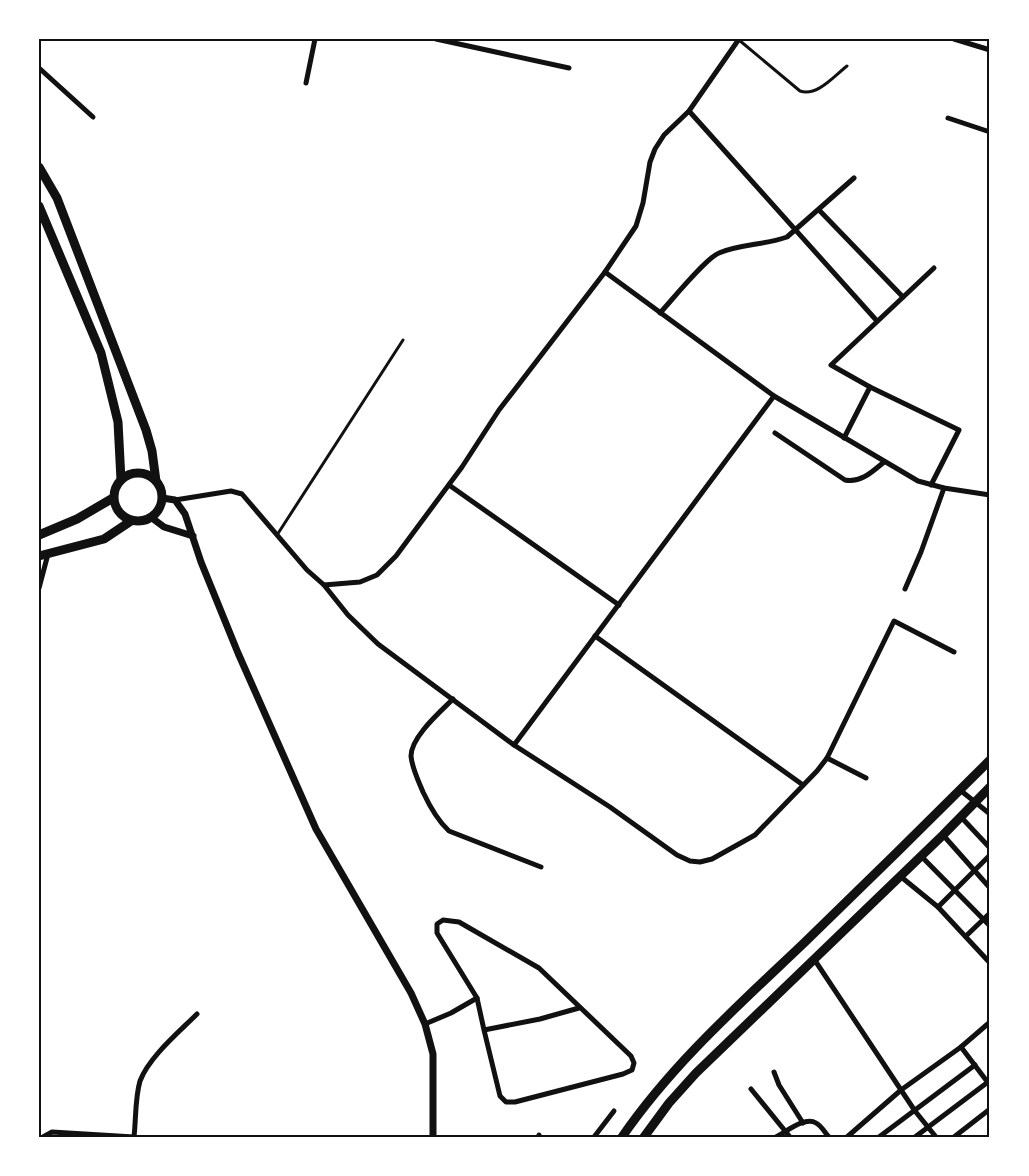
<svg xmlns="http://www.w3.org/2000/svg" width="1029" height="1176" font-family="Ubuntu,sans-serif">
  <rect width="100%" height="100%" fill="#fff"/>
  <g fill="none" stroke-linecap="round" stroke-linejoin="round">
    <g stroke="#111" stroke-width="3">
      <path d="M739 40 800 91C817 97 834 76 847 66"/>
      <path d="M277 535 403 340"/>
    </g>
    <g stroke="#111" stroke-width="5">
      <path d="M436 39 569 68"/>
      <path d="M954 39 990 50"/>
      <path d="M39 68 93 117"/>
      <path d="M306 83 315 39"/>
      <path d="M689 111 877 321"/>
      <path d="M948 118 990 132"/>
      <path d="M819 210 903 297"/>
      <path d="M605 272 774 396"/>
      <path d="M660 313C672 300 706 258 719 253 740 244 765 245 787 237L854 178"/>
      <path d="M870 387 959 430 931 485"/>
      <path d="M775 433 845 480C861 483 872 472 884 462"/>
      <path d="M844 438 870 387 831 365 934 268"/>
      <path d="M449 485 619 605"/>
      <path d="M175 500 231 491 242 494 307 570 324 585 360 582 377 575 396 556 462 467 499 410 605 272 636 226 643 203 650 162 655 149 664 135 689 111 739 39"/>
      <path d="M324 585 348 615 378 644 514 745 774 396 918 481 944 488 990 495"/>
      <path d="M39 588 48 554"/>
      <path d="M905 589 921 552 944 488"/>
      <path d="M595 636 803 785"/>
      <path d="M453 699C440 712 411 737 411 756 412 768 418 780 423 792 430 807 437 820 449 831L541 867"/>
      <path d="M514 745 610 807 677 855 690 861 700 862 712 859 755 835 817 771 827 758 894 621 954 652"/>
      <path d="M827 758 866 778"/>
      <path d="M960 790 990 814"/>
      <path d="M961 817 990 848"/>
      <path d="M943 835 990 888"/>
      <path d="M921 856 990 926"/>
      <path d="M900 876 938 907 990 963"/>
      <path d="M938 907 990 855"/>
      <path d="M966 936 990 913"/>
      <path d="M814 959 915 1111 936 1137"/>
      <path d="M425 1024 451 1013 477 998"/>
      <path d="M484 1030 500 1096 506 1102H515L623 1074 632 1070 634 1063 631 1056 539 968 459 922 443 920 437 924V933L477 998 484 1030 540 1019 579 1008"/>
      <path d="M961 1047 989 1084"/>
      <path d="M774 1072 779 1085 803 1123"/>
      <path d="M751 1089 790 1137"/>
      <path d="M43 1137 52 1132 134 1137"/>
      <path d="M134 1137C136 1119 135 1098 140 1081 149 1057 179 1032 197 1014"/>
      <path d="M538 1137 539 1135"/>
      <path d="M594 1137 614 1111"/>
      <path d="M776 1137C786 1132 805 1116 816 1123 821 1125 825 1133 829 1137"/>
      <path d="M847 1137 901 1090 961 1047 990 1022"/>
      <path d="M879 1137 975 1065"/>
      <path d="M915 1137 988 1082"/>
      <path d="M954 1137 990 1109"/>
    </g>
    <g stroke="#111" stroke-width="7">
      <path d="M162 498 175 500 185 514 201 562 238 653 316 829 411 993 425 1024 433 1054V1137"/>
      <path d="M152 518 164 527 193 536"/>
    </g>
    <g stroke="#111" stroke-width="9">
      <path d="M39 167 57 198 146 430 152 451 156 481"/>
      <path d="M39 206 101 353 118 422 121 480"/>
      <circle cx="138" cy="497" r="24"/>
      <path d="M39 535 77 519 113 498"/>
      <path d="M39 556 104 539 131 521"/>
      <path d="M622 1137C673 1063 740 1004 805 942 867 882 929 821 990 760"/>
      <path d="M644 1137 669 1103 696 1073 943 835 990 787"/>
    </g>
  </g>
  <rect width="1029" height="1176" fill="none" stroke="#ffffff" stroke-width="81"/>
  <rect x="40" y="40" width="948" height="1096" fill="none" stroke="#111" stroke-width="2"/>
</svg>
